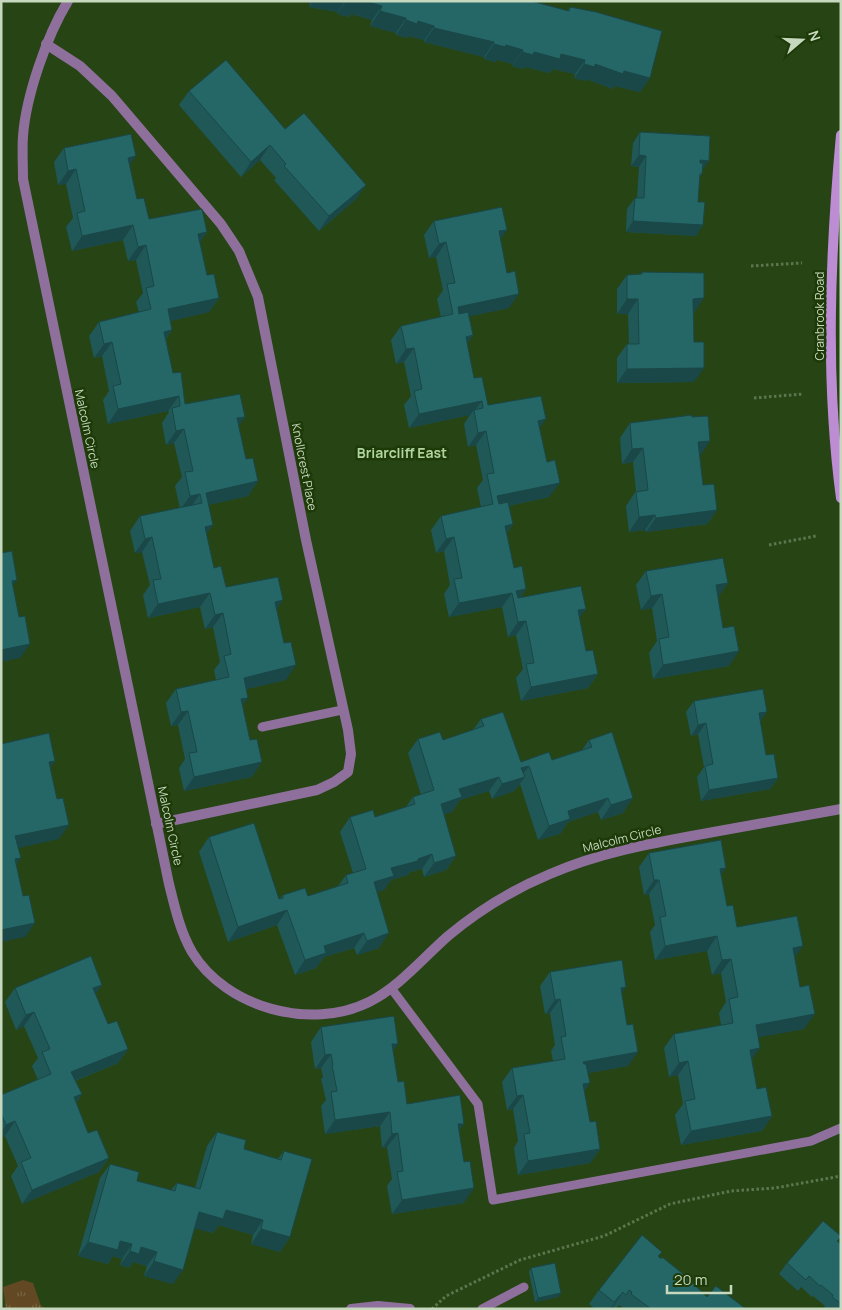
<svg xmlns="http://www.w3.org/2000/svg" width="842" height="1310" font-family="Manrope,sans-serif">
  <defs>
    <pattern id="park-tufts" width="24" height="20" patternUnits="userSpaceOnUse" patternTransform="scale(1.25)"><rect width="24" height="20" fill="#624923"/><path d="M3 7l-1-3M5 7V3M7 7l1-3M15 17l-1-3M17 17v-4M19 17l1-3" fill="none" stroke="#776241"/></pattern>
  </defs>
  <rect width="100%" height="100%" fill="#274415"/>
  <path fill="url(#park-tufts)" d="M23 1280 33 1283 41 1306 46 1309H6L3 1287Z"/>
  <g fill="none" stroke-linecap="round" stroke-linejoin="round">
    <g stroke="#5d764e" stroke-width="3" stroke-dasharray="2.5 2.5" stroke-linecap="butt">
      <path d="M751 266 802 263"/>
      <path d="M754 398 803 394"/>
      <path d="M769 545 816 536"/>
      <path d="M432 1309 446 1296 520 1260 604 1236 670 1204 731 1191 775 1188 841 1176"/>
    </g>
    <g stroke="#8f709c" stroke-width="9">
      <path d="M262 727 342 710"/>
      <path d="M391 988 478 1104 493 1200 811 1141 841 1128"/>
      <path d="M482 1309 524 1287"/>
    </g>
    <g stroke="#8f709c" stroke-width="10">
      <path d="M68 1C47 35 26 96 23 136 22 150 23 165 23 179L169 884C175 908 180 931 192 952 226 1008 311 1031 369 1002 399 987 423 958 448 936 478 911 514 889 550 874 601 852 653 843 708 833 752 825 796 817 841 809"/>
      <path d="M46 44 80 66 112 96 221 224 239 251 258 297 306 540 348 730 351 754 348 772 334 782 317 790 156 824"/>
      <path d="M351 1309 378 1306 410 1309"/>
    </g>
    <path stroke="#bd8dd3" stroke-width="10" d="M841 135C830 255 825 378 841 498"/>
  </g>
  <g fill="#205858">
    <path d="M302 1H531L567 11 570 7 650 78 640 92 615 86 613 89 586 79 585 81 574 78 575 74 553 69 550 73 525 67 523 69 512 66 513 64 497 60 495 62 484 59V57L424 42V40L408 36 407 38 396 35V33L370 26 372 20 351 14 349 17 337 14 338 12 309 7 310 3Z"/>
    <path d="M189 91 285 129 366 185 356 199 319 231 274 180 276 178 260 160 241 177 179 105Z"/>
    <path d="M640 132 702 170V174L699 178 696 236 626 232 627 209 635 198H637L639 167 631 166 633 143Z"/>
    <path d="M64 148 129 165 137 199 149 219 207 232 200 242 207 275 219 298 209 312 170 321 172 330 166 339 173 373 185 404 245 417 238 426 246 459 258 481 248 496 208 505 206 534 214 568 226 587 277 609 286 680 246 689 243 706 252 777 184 791 179 768 185 759 178 725 171 726 166 703 176 689 216 680 214 670 220 662 213 627 205 629 200 607 148 618 143 595 150 585 142 552 135 553 130 531 140 516 180 508 175 486 182 477 174 443 166 445 162 423 169 412 168 411 108 424 103 400 109 391 102 356 94 358 89 336 99 322 139 312 136 302 143 293 136 260 128 261 123 240 72 251 66 227 73 218 66 184 58 185 54 162Z"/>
    <path d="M434 221 507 230 500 239 509 308 469 316 473 335 467 344 474 378 488 405 540 428 549 497 509 506 513 524 507 533 514 568 526 589 520 598 586 609 579 618 586 651 598 674 588 688 521 701 516 678 523 669 516 635 508 637 502 607 449 617 444 594 450 585 444 551 436 553 431 530 441 516 481 507 477 488 483 480 476 445 468 447 464 424 470 415 409 428 404 405 411 396 404 362 396 364 391 340 401 326 441 317 437 299 443 290 436 257 429 258 424 235Z"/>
    <path d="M642 272 694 313V382L617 383V358L627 344H629L628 314H617V289L627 275 640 274Z"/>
    <path d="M630 423 700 456 703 485 717 510 707 524 646 532 645 530 629 532 626 506 636 491 633 462 622 464 620 438Z"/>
    <path d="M646 571 728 583 718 597 729 666 653 679 649 653 657 641 652 608 641 610 636 585Z"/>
    <path d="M694 701 760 722 766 755 778 778 770 789 701 801 697 777 704 767 698 734 691 736 686 712Z"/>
    <path d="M481 719 521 762 552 760 582 750 589 740 623 813 601 820 598 812 568 822 560 834 538 840 520 784 514 791 492 799 489 791 460 800 452 812 444 814 456 856 446 870 424 877 422 869 410 872 408 875 391 880 384 890 377 892 379 948 357 955 354 948 324 957 316 968 295 975 277 925 228 942 199 852 209 837 279 899 283 895 308 896 338 886 346 875 353 873 340 832 350 817H375L406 807 413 797 421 795 408 753 418 739 443 740 473 730Z"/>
    <path d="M649 853 721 875 727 906 737 927 795 958 804 1029 758 1037 752 1059 757 1089 772 1116 762 1131 681 1145 675 1115 683 1104 678 1075 669 1077 664 1048 674 1034 721 1025 719 1013 726 1002 721 973 712 975 707 951 655 960 650 932 655 925 649 894 644 895 639 867Z"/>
    <path d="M550 972 622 994 628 1066 588 1073 584 1091 590 1122 600 1149 590 1163 518 1175 514 1148 518 1141 513 1109 507 1110 502 1082 512 1068 553 1061 551 1051 555 1045 550 1013 545 1014 540 986Z"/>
    <path d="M15 988 96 994 108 1024 128 1049 118 1063 75 1081 82 1094 76 1103 88 1133 109 1158 99 1172 22 1204 11 1176 18 1166 5 1136 1 1138V1095L38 1080 32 1066 38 1058 24 1026 16 1030 5 1002Z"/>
    <path d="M321 1027 393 1050 398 1082 407 1104 459 1131 464 1203 392 1214 387 1186 392 1179 387 1147 382 1148 380 1126 325 1134 321 1106 326 1100 321 1079 323 1077 321 1068 315 1069 311 1042Z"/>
    <path d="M217 1132 244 1149 278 1159 284 1151 290 1237 280 1252 251 1244 253 1235 219 1225 213 1233 195 1228 173 1284 144 1276 147 1266 133 1262 129 1268 120 1265 122 1259 113 1256 108 1264 78 1256 100 1178 110 1164 137 1181 171 1190 177 1183 195 1188 207 1146Z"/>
    <path d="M838 1242 841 1244V1309H825L824 1308 825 1306 813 1296 812 1297 801 1287 798 1291 779 1274 787 1263Z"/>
    <path d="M662 1252 658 1257 707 1297 746 1309H621L622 1307 619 1305 616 1309 613 1307 611 1309H595L589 1304 599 1290Z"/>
    <path d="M531 1268 561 1293 558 1297 535 1302 529 1272Z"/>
  </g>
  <g fill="#1a4747">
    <path d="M302 1H311L310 3Z"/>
    <path d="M313 1H345L338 12 309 7Z"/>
    <path d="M346 1H365L382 6 372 20 351 14 349 17 337 14Z"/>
    <path d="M380 11 406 18 396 33 370 26Z"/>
    <path d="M406 20 418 21 434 26 424 40 408 36 407 38 396 35Z"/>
    <path d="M434 28 494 42 484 57 424 42Z"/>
    <path d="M494 44 506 45 523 50 513 64 497 60 495 62 484 59Z"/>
    <path d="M522 52 561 54 585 60 575 74 553 69 550 73 525 67 523 69 512 66Z"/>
    <path d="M584 64H595L624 71 650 78 640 92 615 86 613 89 586 79 585 81 574 78Z"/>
    <path d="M270 145 260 160 241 177 251 162Z"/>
    <path d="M639 155 646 156 639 167 631 166Z"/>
    <path d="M136 156 126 170 128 158Z"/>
    <path d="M700 160 709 161 701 172Z"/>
    <path d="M76 169 66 184 58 185 68 171Z"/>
    <path d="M366 185 356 199 319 231 329 216Z"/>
    <path d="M633 221 703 225 696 236 626 232Z"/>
    <path d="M133 225 123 240 72 251 82 236Z"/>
    <path d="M507 230 497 244 499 231Z"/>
    <path d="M207 232 197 247 198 234Z"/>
    <path d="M446 242 436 257 429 258 439 244Z"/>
    <path d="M146 245 136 260 128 261 138 247Z"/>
    <path d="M519 294 509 308 448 321 458 307Z"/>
    <path d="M219 298 209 312 158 324 168 309Z"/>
    <path d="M704 298 694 313 693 299Z"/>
    <path d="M627 299H638L628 314H617Z"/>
    <path d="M172 330 162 344 164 332Z"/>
    <path d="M473 335 463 350 466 337Z"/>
    <path d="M112 342 102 356 94 358 104 344Z"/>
    <path d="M414 348 404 362 396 364 406 349Z"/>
    <path d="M704 368 694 382 617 383 627 369Z"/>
    <path d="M179 396 168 411 108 424 118 409Z"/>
    <path d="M482 401 474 411V410L470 415 409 428 419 414Z"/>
    <path d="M245 417 235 431 237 418Z"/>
    <path d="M546 419 536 433 538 421Z"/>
    <path d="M184 429 174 443 166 445 176 431Z"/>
    <path d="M486 431 476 445 468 447 478 433Z"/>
    <path d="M710 441 700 456 688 457 698 442Z"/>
    <path d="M643 448 633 462 622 464 632 449Z"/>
    <path d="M258 481 248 496 199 507 202 503 206 493Z"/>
    <path d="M560 483 549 497 489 510 497 496Z"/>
    <path d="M200 494 190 508 180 510 190 496Z"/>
    <path d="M717 510 707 524 646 532 656 518Z"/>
    <path d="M655 515 645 530 629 532 639 517Z"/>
    <path d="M513 524 503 539 505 526Z"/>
    <path d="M213 525 202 540 205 527Z"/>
    <path d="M152 537 142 552 135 553 145 539Z"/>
    <path d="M454 537 444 551 436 553 446 539Z"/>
    <path d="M17 580 7 594 12 581Z"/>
    <path d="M728 583 718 597 716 585Z"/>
    <path d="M526 589 516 603V591Z"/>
    <path d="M210 593 200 607 148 618 158 604Z"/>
    <path d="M512 593 502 607 449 617 459 603Z"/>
    <path d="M662 594 652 608 641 610 651 596Z"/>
    <path d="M283 600 273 615 275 602Z"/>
    <path d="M586 609 576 623 578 610Z"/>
    <path d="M223 613 213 627 205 629 215 615Z"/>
    <path d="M526 621 516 635 508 637 518 622Z"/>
    <path d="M30 644 20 658 1 662V650Z"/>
    <path d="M739 651 729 666 653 679 663 665Z"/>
    <path d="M296 665 286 680 234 692 244 678Z"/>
    <path d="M598 674 588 688 521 701 531 687Z"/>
    <path d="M248 698 238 712 241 699Z"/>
    <path d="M188 711 178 725 171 726 181 712Z"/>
    <path d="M767 712 759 723V713Z"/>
    <path d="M706 723 698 734 691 736 698 725Z"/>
    <path d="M55 761 45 775 49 762Z"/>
    <path d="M262 762 252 777 184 791 194 777Z"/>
    <path d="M529 766 520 778 525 777 514 791 492 799 502 784 521 768Z"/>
    <path d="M499 777 489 791 460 800 452 812 431 819 441 804 459 789Z"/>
    <path d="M778 778 770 789 701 801 709 790Z"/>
    <path d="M608 798 598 812 568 822 560 834 538 840 549 826 568 811Z"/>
    <path d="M633 798 623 813 601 820 611 805Z"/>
    <path d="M69 825 59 839 5 851 15 836Z"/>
    <path d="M432 854 422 869 410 872 408 875 391 880 384 890 364 896 374 882 391 868Z"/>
    <path d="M456 856 446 870 424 877 434 863Z"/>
    <path d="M21 858 11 872 15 859Z"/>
    <path d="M726 868 716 882 720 869Z"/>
    <path d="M654 880H659L649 894 644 895Z"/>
    <path d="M287 910 277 925 228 942 238 927Z"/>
    <path d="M35 923 25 937 1 942V930Z"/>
    <path d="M364 933 354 948 324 957 316 968 295 975 305 960 324 946Z"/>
    <path d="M389 933 379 948 357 955 367 941Z"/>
    <path d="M717 936 707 951 655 960 665 946Z"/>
    <path d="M803 946 793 960V948Z"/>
    <path d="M731 959 721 973 712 975 722 960Z"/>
    <path d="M102 985 92 999 93 988Z"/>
    <path d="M626 987 616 1002 621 988Z"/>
    <path d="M560 999 550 1013 545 1014 555 1000Z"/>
    <path d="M34 1012 24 1026 16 1030 26 1015Z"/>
    <path d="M815 1014 804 1029 745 1040 756 1025Z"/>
    <path d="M392 1044H398L388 1058Z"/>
    <path d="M760 1048 750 1062V1050Z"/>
    <path d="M128 1049 118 1063 61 1086 71 1072Z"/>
    <path d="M638 1052 628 1066 573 1076 583 1062Z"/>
    <path d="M331 1054 321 1068 315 1069 325 1055Z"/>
    <path d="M688 1061 678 1075 669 1077 679 1063Z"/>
    <path d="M590 1083 580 1098 583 1084Z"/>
    <path d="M82 1094 72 1108 74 1097Z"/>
    <path d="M523 1095 513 1109 507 1110 517 1096Z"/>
    <path d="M390 1112 380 1126 325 1134 335 1120Z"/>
    <path d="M772 1116 762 1131 681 1145 691 1131Z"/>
    <path d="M15 1121 5 1136 1 1138V1133L6 1125Z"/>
    <path d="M458 1124H464L454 1138Z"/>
    <path d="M398 1133 387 1147 382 1148 392 1134Z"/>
    <path d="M600 1149 590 1163 518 1175 528 1161Z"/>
    <path d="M109 1158 99 1172 22 1204 32 1190Z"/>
    <path d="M474 1188 464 1203 392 1214 402 1200Z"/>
    <path d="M226 1210 263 1220 253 1235 219 1225 213 1233 189 1227 199 1212Z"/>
    <path d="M261 1229 290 1237 280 1252 251 1244Z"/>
    <path d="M120 1241 132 1244 122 1259 113 1256 108 1264 78 1256 88 1242Z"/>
    <path d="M141 1247 157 1252 147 1266 133 1262 129 1268 120 1265 130 1251Z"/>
    <path d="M154 1261 183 1270 173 1284 144 1276Z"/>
    <path d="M623 1292 613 1307 611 1309H610Z"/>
    <path d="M561 1293 558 1297 535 1302 538 1298Z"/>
  </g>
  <g fill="#256666" stroke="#1a4747">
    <path d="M365 1H531L569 11 570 7 596 12 662 31 650 78 624 71 623 74 595 64V67L584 64 585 60 561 54 560 59 534 52 533 55 522 52 523 50 506 45 505 47 494 44V42L434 28V26L418 21 417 24 406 20V18L380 11 382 6Z"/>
    <path d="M226 60 285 129 304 113 366 185 329 216 284 166 286 164 270 145 251 162 189 91Z"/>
    <path d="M640 132 710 136 709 161 700 160V163H703L702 174H700L698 202H705L703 225 633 221 635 198H644L646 156 639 155Z"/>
    <path d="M131 134 136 156 128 158 137 199 144 198 149 219 202 209 207 232 198 234 207 275 214 274 219 298 168 309 172 330 164 332 173 373 181 372 185 404 240 394 245 417 237 418 246 459 253 458 258 481 206 493 213 525 205 527 214 568 221 566 226 587 278 577 283 600 275 602 284 643 291 642 296 665 244 678 248 698 241 699 250 740 257 739 262 762 194 777 189 753 197 752 188 711 181 712 176 689 229 677 224 656 231 654 223 613 215 615 210 593 158 604 153 580 161 579 152 537 145 539 140 516 202 503 200 494 190 496 185 472 193 471 184 429 176 431 172 408 180 406 179 396 118 409 113 386 121 384 112 342 104 344 99 322 151 309 146 288 154 286 146 245 138 247 133 225 82 236 77 213 85 211 76 169 68 171 64 148Z"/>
    <path d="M502 207 507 230 499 231 507 273 515 271 519 294 458 307 459 314 468 312 473 335 466 337 474 378 482 377 488 405 541 396 546 419 538 421 547 462 555 460 560 483 497 496 499 504 508 502 513 524 505 526 514 568 522 566 526 589 516 591 518 598 581 586 586 609 578 610 586 651 593 650 598 674 531 687 526 664 534 663 531 647 526 621 518 622 512 593 459 603 454 579 462 578 454 537 446 539 441 516 493 504 487 474 494 473 486 431 478 433 474 410 483 408 482 401 419 414 414 391 422 389 414 348 406 349 401 326 453 314 447 284 455 283 446 242 439 244 434 221Z"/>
    <path d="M642 272 704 273V298L693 299 694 342H704V368L627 369V344H639L638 299H627V275L642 274Z"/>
    <path d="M692 415V417L708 416 710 441 698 442 703 485 714 484 717 510 656 518 655 515 639 517 636 492 648 490 643 448 632 449 630 423Z"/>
    <path d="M12 551 17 580 12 581 19 617 25 616 30 644 1 650V553Z"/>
    <path d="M723 558 728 583 716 585 723 628 734 626 739 651 663 665 659 639 669 637 662 594 651 596 646 571Z"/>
    <path d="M763 689 767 712 759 713 766 755 774 754 778 778 709 790 705 766 713 764 706 723 698 725 694 701Z"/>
    <path d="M503 712 521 762 549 752 552 760 592 747 589 740 612 732 633 798 611 805 608 798 568 811 570 819 549 826 529 766 521 768 525 777 502 784 499 777 459 789 462 797 441 804 456 856 434 863 432 854 418 859V861L391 868 394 876 374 882 389 933 367 941 364 933 324 946 326 953 305 960 287 910 238 927 209 837 254 823 279 899 283 898V895L305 888 308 896 348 883 346 875 366 869 350 817 373 810 375 817 415 804 413 797 434 790 418 739 440 732 443 740 484 726 481 719Z"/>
    <path d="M49 733 55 761 49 762 57 799 63 798 69 825 15 836 21 858 15 859 23 896 29 895 35 923 1 930V744Z"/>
    <path d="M721 840 726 868 720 869 727 906 733 905 737 927 797 916 803 946 793 948 800 987 809 985 815 1014 756 1025 760 1048 750 1050 757 1089 766 1087 772 1116 691 1131 685 1101 695 1099 688 1061 679 1063 674 1034 733 1023 729 999 738 997 731 959 722 960 717 936 665 946 660 917 666 916 659 880H654L649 853Z"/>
    <path d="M91 956 102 985 93 988 108 1024 117 1021 128 1049 71 1072 82 1094 74 1097 88 1133 97 1130 109 1158 32 1190 21 1162 31 1158 15 1121 6 1125 1 1113V1095L51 1074 42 1052 50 1049 34 1012 26 1015 15 988Z"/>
    <path d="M622 960 626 987 621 988 627 1025 633 1024 638 1052 583 1062 584 1064H586L590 1083 583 1084 590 1122 596 1121 600 1149 528 1161 524 1134 530 1133 523 1095 517 1096 512 1068 565 1059 561 1037 566 1036 560 999 555 1000 550 972Z"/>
    <path d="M394 1016 398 1044H392L398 1082 404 1081 407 1104 460 1095 464 1124H458L464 1162 470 1161 474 1188 402 1200 397 1172 403 1171 398 1133 392 1134 390 1112 335 1120 331 1092 337 1091 332 1065H333L331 1054 325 1055 321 1027Z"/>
    <path d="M217 1132 246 1140 244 1149 281 1160 284 1151 312 1159 290 1237 261 1229 263 1220 226 1210 223 1219 199 1212 183 1270 154 1261 157 1252 141 1247 139 1254 130 1251 132 1244 120 1241 118 1250 88 1242 110 1164 139 1172 137 1181 175 1191 177 1183 200 1189Z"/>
    <path d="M823 1221 841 1236V1237L837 1241 841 1244V1304L832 1297 833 1295 821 1285 820 1286 809 1276 806 1280 787 1263Z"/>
    <path d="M642 1235 662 1252 658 1256 661 1259 662 1257 682 1273 707 1297 716 1286 746 1309H651L631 1294 632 1292 629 1290 626 1295 623 1292 614 1302 599 1290Z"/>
    <path d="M555 1263 561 1293 538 1298 531 1268Z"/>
  </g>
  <g text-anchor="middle" stroke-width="5" stroke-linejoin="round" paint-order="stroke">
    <g font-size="12" fill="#c6d8bd" stroke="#1d3a08">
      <text transform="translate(820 316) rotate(-90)" y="4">Cranbrook Road</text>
      <text transform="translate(87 429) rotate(78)" y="4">Malcolm Circle</text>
      <text transform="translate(304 467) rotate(79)" y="4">Knollcrest Place</text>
      <text transform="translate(170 826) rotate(78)" y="4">Malcolm Circle</text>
      <text transform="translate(622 839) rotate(-14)" y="4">Malcolm Circle</text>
    </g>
    <g font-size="14" font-weight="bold" fill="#b1d59f" stroke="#1d3a08">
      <text x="402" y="458">Briarcliff East</text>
    </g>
  </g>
  <rect width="842" height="1310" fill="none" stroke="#c6d8bd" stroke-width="5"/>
  <g transform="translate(802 40) rotate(71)" stroke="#1d3a08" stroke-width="4" paint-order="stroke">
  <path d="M0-4L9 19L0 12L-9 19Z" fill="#c6d8bd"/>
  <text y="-8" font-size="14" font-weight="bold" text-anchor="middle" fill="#c6d8bd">N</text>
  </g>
  <path d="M667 1285v8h64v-8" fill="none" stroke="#c6d8bd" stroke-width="2.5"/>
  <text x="674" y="1285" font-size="15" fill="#c6d8bd" stroke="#1d3a08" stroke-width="4" paint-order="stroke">20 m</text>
</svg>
